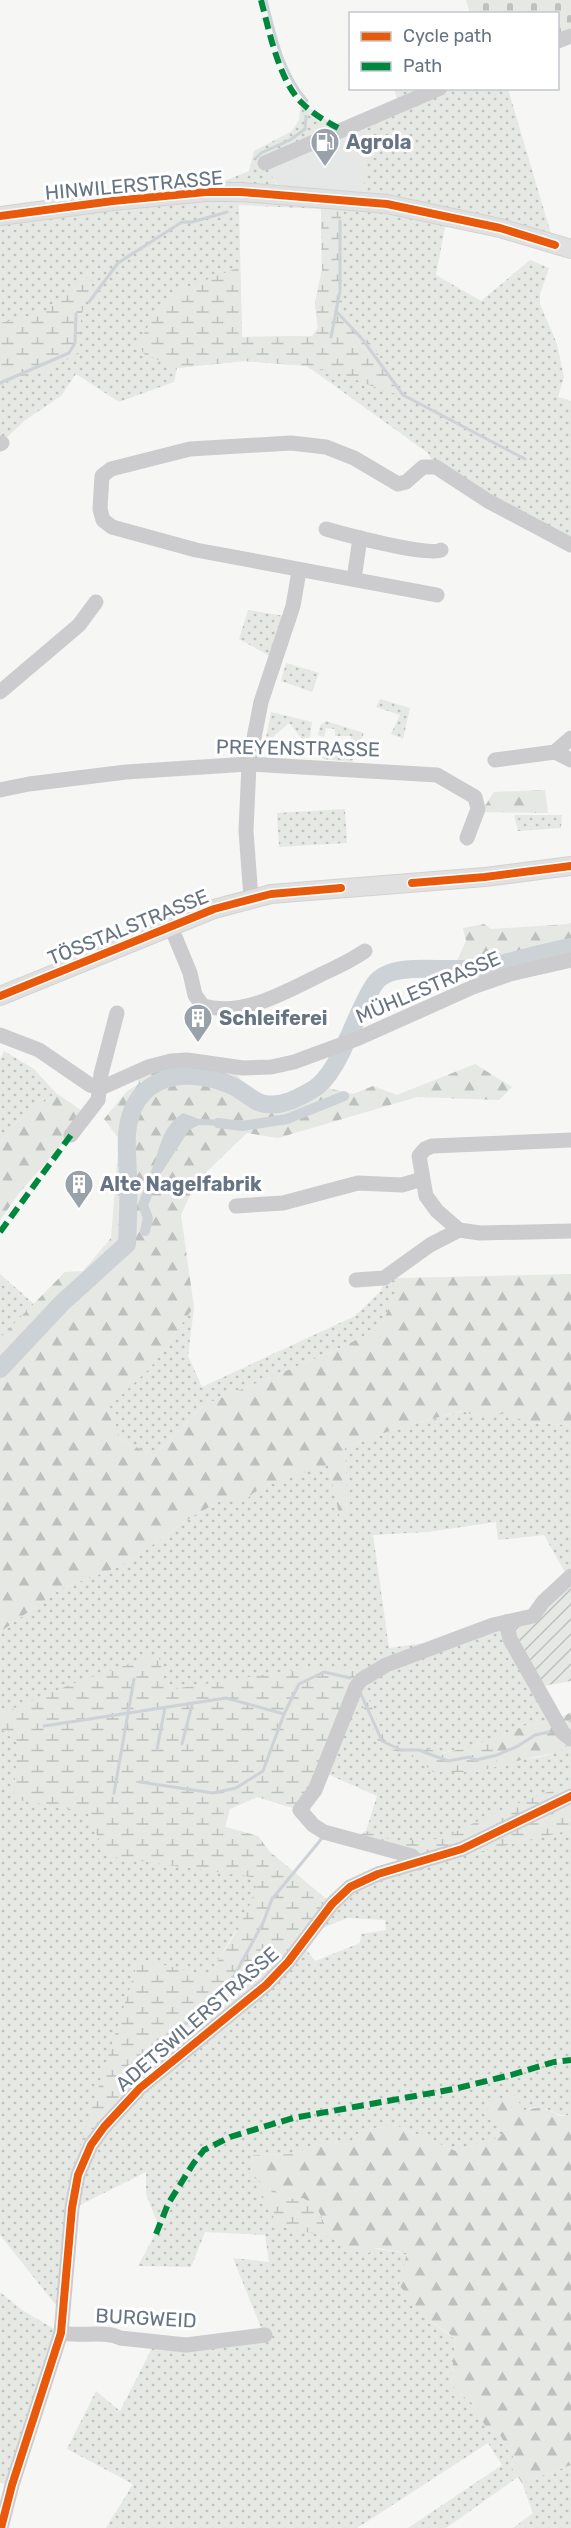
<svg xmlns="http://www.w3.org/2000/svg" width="571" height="2528" font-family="Rubik,sans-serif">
  <defs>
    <pattern id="grass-dots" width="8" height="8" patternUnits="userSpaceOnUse" patternTransform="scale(1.5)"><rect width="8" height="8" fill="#e5e8e3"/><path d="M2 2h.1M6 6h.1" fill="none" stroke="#bdc1bd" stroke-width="1.8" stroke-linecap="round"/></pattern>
    <pattern id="forest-firs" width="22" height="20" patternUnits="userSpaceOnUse" patternTransform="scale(1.5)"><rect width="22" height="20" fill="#e5e8e3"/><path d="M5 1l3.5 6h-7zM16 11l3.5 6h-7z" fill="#bdc1bd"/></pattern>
    <pattern id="wetland-marsh" width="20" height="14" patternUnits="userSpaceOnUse" patternTransform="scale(1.5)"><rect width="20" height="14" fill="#e5e8e3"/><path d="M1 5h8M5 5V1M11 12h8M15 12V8" fill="none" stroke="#bdc1bd"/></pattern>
    <pattern id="cemetery-stones" width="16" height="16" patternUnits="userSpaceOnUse" patternTransform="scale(1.5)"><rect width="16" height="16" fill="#e5e8e3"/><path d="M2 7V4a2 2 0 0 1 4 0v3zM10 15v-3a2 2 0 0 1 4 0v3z" fill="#bdc1bd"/></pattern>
    <pattern id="garden-furrows" width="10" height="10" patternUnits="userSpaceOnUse" patternTransform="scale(1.5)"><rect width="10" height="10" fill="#e5e8e3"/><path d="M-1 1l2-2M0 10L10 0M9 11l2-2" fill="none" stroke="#bdc1bd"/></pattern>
  </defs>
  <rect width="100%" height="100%" fill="#f6f6f5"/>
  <path fill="#e6e7e7" d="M367 118 363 202 283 195 265 163Z"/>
  <g fill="url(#grass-dots)" fill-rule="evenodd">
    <path d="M394 89H414L416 97 440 89H508L552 237 447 216 436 275 481 301 530 260 549 268 540 294V304L557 344 564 377 558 397 571 401V545L436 467 428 453 307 366 243 361 177 368 174 382 119 402 76 374 61 396 24 421 0 444V216L206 192 222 182 249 171 254 151 292 131 299 120 301 102 340 129 265 163 282 195 363 201 367 118 399 105ZM239 205 321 209 322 270 315 303 318 328 312 336 242 337Z"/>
    <path d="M248 610 285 616 270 656 239 639Z"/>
    <path d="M286 663 319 673 312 692 281 681Z"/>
    <path d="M380 699 410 708 403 739 391 734 400 715 376 707Z"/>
    <path d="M271 712 312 722 310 737 303 740 289 723 272 738 279 748H264Z"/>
    <path d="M326 721 364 733 352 762 323 759 318 753 319 747 326 751H336V754H350L351 736H335V729L326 728 324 737 318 735 320 726Z"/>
    <path d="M345 809 347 843 279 847 277 813Z"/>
    <path d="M514 815H562L561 828 518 831Z"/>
    <path d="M4 1051 34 1069 56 1093 16 1123 0 1144V1060Z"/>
    <path d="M0 1274 34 1304 0 1338Z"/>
    <path d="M384 1278H402L380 1328 336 1350 204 1405 154 1456 120 1439 109 1406 150 1368 194 1307 188 1356 202 1387 355 1316 381 1291Z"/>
    <path d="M463 1411 477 1416 502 1412 531 1423 571 1425V1583L544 1535 498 1540 496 1522 427 1532 373 1535 389 1648 445 1640 506 1622 556 1721 526 1725 489 1741 442 1753C482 1757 537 1770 571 1743V2059H560L547 2064 571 2061V2115C559 2117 555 2112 544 2108 525 2102 508 2123 500 2137L456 2151 395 2125 361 2130 349 2144 321 2141 296 2154 253 2155 251 2175 288 2199 303 2198 316 2207 337 2244 407 2253 425 2317 455 2339 451 2386 472 2403 487 2429 500 2435 513 2456 512 2468 518 2477 446 2528H408L502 2465 488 2443 357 2528H106L133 2484 67 2449 96 2391 120 2411 155 2342 264 2335 233 2258 269 2262 265 2235 205 2232 191 2267 138 2266 159 2227 146 2194V2172L72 2209 63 2314 0 2235V1632L62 1588 111 1570 134 1558 193 1516 224 1499 248 1497 261 1486 328 1464 340 1517H347L345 1447 398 1428ZM323 1772 377 1796 366 1831 353 1839 419 1863 350 1887 332 1904 269 1851 258 1836 225 1827 229 1809 257 1797 300 1810ZM347 1918 385 1920 386 1930 361 1934 360 1943 315 1961 303 1945 311 1933ZM237 1928 199 2039 208 1977Z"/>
    <path d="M0 2292 22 2310 61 2333 12 2485 0 2483Z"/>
    <path d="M571 2465V2528H513L533 2513 522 2483Z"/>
  </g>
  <g fill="url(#forest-firs)">
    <path d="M545 790 548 813 481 812 494 792Z"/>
    <path d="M571 922V954L479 977 474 965 456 963 466 941 463 928 484 924 491 929 568 924Z"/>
    <path d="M475 1064 512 1087 499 1100 417 1097 278 1138 247 1133 196 1182 181 1215 194 1307 150 1368 110 1406 120 1439 154 1456 204 1405 336 1350 380 1328 402 1278 571 1274V1425L531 1423 502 1413 477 1416 462 1411 398 1428 345 1447 347 1517 340 1518 328 1465 261 1486 248 1498 224 1499 193 1516 134 1558 111 1570 62 1588 0 1632V1338L65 1272 83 1271 111 1238 119 1139 104 1119 127 1091 139 1084 135 1073 148 1067H234C239 1076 244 1089 251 1096 271 1115 299 1097 319 1086L353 1094 373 1086 397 1095Z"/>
    <path d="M56 1093 88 1115 20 1192 0 1220V1144L16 1123Z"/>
    <path d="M571 1712V1743L559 1752 521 1760 476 1772 441 1754 489 1741 526 1725 556 1721Z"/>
    <path d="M512 2091 524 2110 542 2107 560 2116 571 2115V2465L522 2483 512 2468 513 2456 500 2435 487 2429 472 2403 451 2386 455 2338 425 2317 399 2285 407 2253 377 2248 367 2254 337 2244 316 2207 303 2198 288 2199 251 2176 253 2155 296 2154 321 2141 349 2144 361 2130 395 2125 456 2151 500 2137 506 2125 487 2119 489 2101 509 2099Z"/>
  </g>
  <g fill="url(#wetland-marsh)">
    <path d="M321 208 341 210 342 310 375 349 403 395 387 392 344 375 307 366 243 361 177 368 144 354 138 344 159 307 185 288 240 267 242 337 312 336 318 328 315 303 322 270Z"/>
    <path d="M94 275C82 306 79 320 80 353L43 372 23 376 0 386V323L44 312 78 282Z"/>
    <path d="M158 1654 167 1690 300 1669 352 1668 361 1680 385 1740 401 1747 419 1744 441 1754 489 1741 499 1766 476 1772H433L416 1758 380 1746 361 1702 352 1696 300 1810 257 1797 230 1809 225 1827 258 1836 269 1851 332 1904 303 1945 140 2088 72 2172 139 1958 208 1977C224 1950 255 1908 257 1878L106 1856 87 1812 13 1799 18 1744 0 1728V1714L72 1684Z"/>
    <path d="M571 1783V1830L475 1853 462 1849 419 1863 353 1839 366 1831 395 1841 440 1839 506 1808Z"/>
    <path d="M259 2181 288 2199 303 2198 316 2207 331 2237 272 2225 274 2213 270 2202 255 2194Z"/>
  </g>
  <path fill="url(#cemetery-stones)" d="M466 0H571V31L558 36V14L470 13Z"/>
  <path fill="url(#garden-furrows)" d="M571 1583V1681L538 1687 506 1622 521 1620Z"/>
  <path fill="#ccd2d6" d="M183 1113 199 1119 231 1120 230 1126 199 1125 189 1130 162 1172 154 1175 153 1171C159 1148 162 1127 183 1113Z"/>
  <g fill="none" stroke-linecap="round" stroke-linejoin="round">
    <g stroke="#ccd2d6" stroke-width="3">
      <path d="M266 0C275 36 282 72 307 101"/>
      <path d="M256 158 261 153 290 140 305 129 306 116"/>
      <path d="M89 302 118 263 182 222H192L227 212"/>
      <path d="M336 311 363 340 403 395 525 459"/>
      <path d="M331 337 340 291V221"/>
      <path d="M0 383 69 353 75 343 76 314"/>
      <path d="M360 1692 382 1741 401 1750H419L448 1761 469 1757 476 1760 497 1755 518 1746 535 1735 549 1732"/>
      <path d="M570 1721H571"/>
      <path d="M44 1726 226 1698 284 1714"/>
      <path d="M182 1744 192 1705"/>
      <path d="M157 1749 165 1708"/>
      <path d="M140 1782 213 1793 236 1788 263 1771 284 1714 299 1684 324 1672 350 1678"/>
      <path d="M114 1793 134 1679"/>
      <path d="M142 2069 156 2056 172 2045 191 2015 234 1976 263 1923 272 1899 323 1837"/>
    </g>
    <g stroke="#ccd2d6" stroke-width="10">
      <path d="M218 1123 242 1126 287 1119 344 1096"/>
      <path d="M145 1231 148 1218 143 1205 160 1162"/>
    </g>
    <path stroke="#ccd2d6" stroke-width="18" d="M0 1369 62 1303 127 1244C128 1222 129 1201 128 1180 128 1165 126 1149 127 1134 132 1074 186 1065 233 1086 243 1091 255 1103 265 1104 282 1107 298 1098 312 1090 341 1074 355 1010 376 982 385 971 401 970 414 969 437 968 464 971 487 967 515 961 542 952 571 947"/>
    <g stroke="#d2d2d3" stroke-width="20">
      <g id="major">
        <path d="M0 216 113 201 206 192H241L387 204 500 228 571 249"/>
        <path d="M0 996 214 909 271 894 485 877 571 866"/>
      </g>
    </g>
    <g stroke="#ccccce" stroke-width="15">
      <path d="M558 41 571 36"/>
      <path d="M265 163 440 88"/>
      <path d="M0 444 2 443"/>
      <path d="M326 529C343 534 430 557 441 550"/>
      <path d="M354 579 360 538"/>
      <path d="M437 595 196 550 112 527 103 520 100 509 102 476 111 469 190 449 291 443 326 447 354 458 398 484 406 482 423 467H436L488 501 571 545"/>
      <path d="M0 692 79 625 96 602"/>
      <path d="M555 752 571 760"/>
      <path d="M495 760 555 752 571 738"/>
      <path d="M0 790 29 784 126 772 249 764 437 775 475 797 478 809 467 838"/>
      <path d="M251 898 246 831 249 764 261 702 293 606 299 571"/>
      <path d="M171 927 190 973 195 995 203 1006C244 1017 285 992 320 975 337 967 349 962 365 951"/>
      <path d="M0 1035 39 1050 90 1085 101 1088 148 1067 171 1061 187 1060 243 1068 271 1067 294 1062 359 1038 473 987 510 974 571 960"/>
      <path d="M71 1135 98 1100 101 1074 117 1013"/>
      <path d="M571 1140 432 1146 425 1149 419 1156 426 1196 437 1211 459 1230 480 1233 571 1231"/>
      <path d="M236 1206 283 1203 358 1183 402 1185 422 1179"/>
      <path d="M356 1280 384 1278 430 1245 459 1230"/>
      <path d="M506 1622 510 1639 563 1733 571 1739"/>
      <path d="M419 1863 412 1856 324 1832 313 1825 300 1810 315 1790 356 1687 361 1680 386 1665 493 1625 533 1616 543 1602 571 1576"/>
      <path d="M61 2333C80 2337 105 2330 120 2338L186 2345 265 2335"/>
      <path d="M1 2528 12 2485 61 2333 72 2208 78 2175 91 2145 104 2127 140 2088 266 1985 288 1962 332 1904 350 1887 378 1874 462 1849 571 1796"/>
    </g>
    <use href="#major" stroke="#e0e0e1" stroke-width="18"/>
    <g stroke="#00873e" stroke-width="6" stroke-dasharray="12 6" stroke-linecap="butt">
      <path d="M261 0C269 30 279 81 302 103 313 114 327 122 340 129"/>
      <path d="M0 1232 71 1135"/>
      <path d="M156 2234 168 2204 193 2164 204 2150 230 2137 293 2118 454 2089 511 2075 554 2062 571 2060"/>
    </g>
    <g stroke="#fff" stroke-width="11">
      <g id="cycleway">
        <path d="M0 216 113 201 206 192H241L387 204 500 228 555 245"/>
        <path d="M412 883 485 877 571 866"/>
        <path d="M0 996 214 909 271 894 341 888"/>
        <path d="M1 2528 12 2485 61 2333 72 2208 78 2175 91 2145 104 2127 140 2088 266 1985 288 1962 332 1904 350 1887 378 1874 462 1849 571 1796"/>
      </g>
    </g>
    <use href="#cycleway" stroke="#e8590c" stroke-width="8"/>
  </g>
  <defs>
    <g id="fuel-pin" transform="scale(1.5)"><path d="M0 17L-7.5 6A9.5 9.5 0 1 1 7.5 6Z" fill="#99a2ab" stroke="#fff"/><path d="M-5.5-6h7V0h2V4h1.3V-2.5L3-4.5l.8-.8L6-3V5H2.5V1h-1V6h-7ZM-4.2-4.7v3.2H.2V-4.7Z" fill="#fff"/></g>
    <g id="building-pin" transform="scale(1.5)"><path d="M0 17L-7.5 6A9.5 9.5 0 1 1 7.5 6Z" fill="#99a2ab" stroke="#fff"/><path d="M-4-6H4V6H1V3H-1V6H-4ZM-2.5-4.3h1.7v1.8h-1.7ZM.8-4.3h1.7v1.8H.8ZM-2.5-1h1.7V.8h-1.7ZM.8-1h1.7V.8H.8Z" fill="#fff"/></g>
  </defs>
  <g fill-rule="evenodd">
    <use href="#fuel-pin" x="325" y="142"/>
    <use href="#building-pin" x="198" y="1018"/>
    <use href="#building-pin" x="79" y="1184"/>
  </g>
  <g text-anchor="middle" stroke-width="6" stroke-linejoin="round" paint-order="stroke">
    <g font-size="20" font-weight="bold" fill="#677483" stroke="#fff" text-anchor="start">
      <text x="346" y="149">Agrola</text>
      <text x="219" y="1025">Schleiferei</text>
      <text x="100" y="1191">Alte Nagelfabrik</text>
    </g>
    <g font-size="20" fill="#677483" stroke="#fff">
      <text transform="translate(134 185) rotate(-5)" y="7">HINWILERSTRASSE</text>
      <text transform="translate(298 748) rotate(1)" y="7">PREYENSTRASSE</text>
      <text transform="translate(128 927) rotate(-22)" y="7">TÖSSTALSTRASSE</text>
      <text transform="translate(428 987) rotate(-23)" y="7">MÜHLESTRASSE</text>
      <text transform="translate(197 2019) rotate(-41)" y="7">ADETSWILERSTRASSE</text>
      <text transform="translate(146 2318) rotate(3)" y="7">BURGWEID</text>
    </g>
  </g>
  <rect x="349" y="12" width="210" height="78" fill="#ffffff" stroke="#c2c7cd" stroke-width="1.5"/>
  <rect x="361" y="32" width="30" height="9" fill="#e8590c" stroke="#c2c7cd" stroke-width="1.5"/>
  <text x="403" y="42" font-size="18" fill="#677483">Cycle path</text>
  <rect x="361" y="62" width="30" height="9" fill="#00873e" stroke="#c2c7cd" stroke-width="1.5"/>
  <text x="403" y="72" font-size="18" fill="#677483">Path</text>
</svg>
